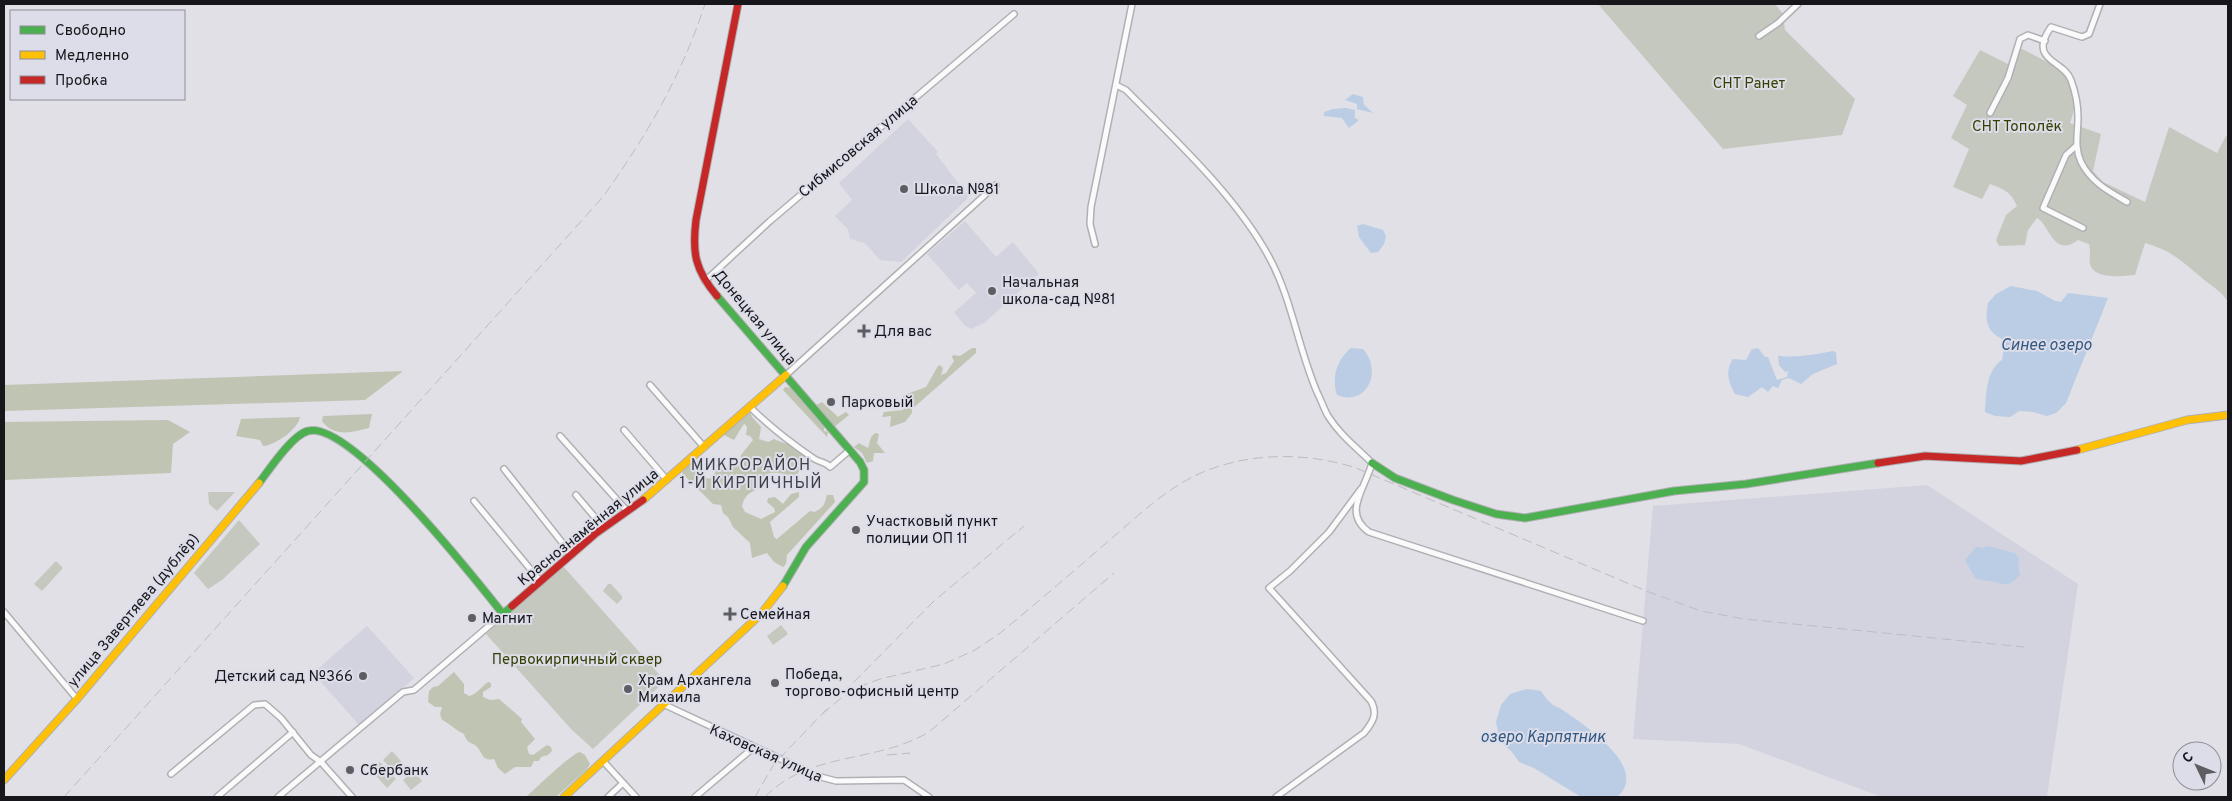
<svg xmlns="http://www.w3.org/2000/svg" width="2232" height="801" font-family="Overpass,sans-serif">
  <rect width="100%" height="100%" fill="#e0e0e6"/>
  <g fill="#d3d3e0">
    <path d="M908 119 938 152 936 154 968 196 967 199 901 262 880 260 865 243 850 239 848 229 835 216 852 200 839 183Z"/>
    <path d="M965 221 996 257 1013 242 1039 274 984 323 971 329 965 326 954 312 976 293 967 283 959 290 927 254Z"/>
    <path d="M1927 485 2078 584 2047 797H1882L1739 744 1633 739 1653 506Z"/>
    <path d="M367 626 414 678 360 726 313 673Z"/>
  </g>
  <g fill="#c5c8bf">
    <path d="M1598 4H1775L1783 14 1785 30 1855 99 1842 135 1723 149Z"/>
    <path d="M2020 48C2054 65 2087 79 2070 123L2101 134 2093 171 2103 182 2145 202 2169 127 2217 153 2226 136 2228 137V302C2222 291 2211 286 2202 278 2181 261 2173 251 2145 243L2135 275C2123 276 2094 280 2090 264 2089 258 2091 250 2089 244L2078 240C2054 259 2049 224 2037 218L2028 230 2025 245 1999 246 1996 240 2006 215 2017 206C2011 192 2004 189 1990 184L1982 199 1953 187 1969 149 1951 138 1967 105 1953 96 1980 50 2014 67Z"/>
    <path d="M208 492H235L217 511 209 504Z"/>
    <path d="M239 520 260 544 222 580 208 589 194 573Z"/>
    <path d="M56 561 63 568 42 591 34 584Z"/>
    <path d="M563 566 665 681 593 749 571 729 486 634Z"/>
    <path d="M608 584H611L622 596V599L617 604 603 591Z"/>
    <path d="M781 625 788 634 773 645 767 636Z"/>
    <path d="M392 751 408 769 399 777 383 760Z"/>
    <path d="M380 762 396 779 387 788 371 770Z"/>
    <path d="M414 771 422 781 411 790 403 780Z"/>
  </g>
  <g fill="#c0c4b3">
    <path d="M972 348H976V353L912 409V413L905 422 890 427 891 416 882 417 884 412 903 410 905 407 901 401 904 395 926 387 938 366 940 365 943 368 941 375 946 373 954 361 952 357 953 355 960 356Z"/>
    <path d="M403 371 365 400 4 411V385Z"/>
    <path d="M785 387 791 388 824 427V431L828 432 827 437 783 390Z"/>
    <path d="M822 402 838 417 846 412 849 415 834 427 816 405Z"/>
    <path d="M750 411 752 417 761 427 759 439 768 442 774 439C784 444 799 445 805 457L802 461 794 458 792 459V461L800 469 796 477C788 475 773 470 765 475 762 478 763 483 760 486 752 494 746 491 742 506L745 512 761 519 775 512 774 508 767 502 768 498 775 497 783 504 791 494 799 492V497L770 522 774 537 777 539 810 511 815 512C825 506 824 505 827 495H833L835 502 787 555 786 564 783 567 774 562 767 553 752 558 750 543 733 527 728 517 723 513 721 505 713 504 682 473 685 468 694 463 696 464 697 472C702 477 705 479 712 478L717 469 739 465 741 455 753 440 750 436 746 435 747 427 745 424 743 425 734 440 724 435Z"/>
    <path d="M372 414 369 428C352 432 335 438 322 421L323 416Z"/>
    <path d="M300 417C298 429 276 445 263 446L260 440 236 436 241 419Z"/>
    <path d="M168 420 190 432 173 444 171 473 4 480V422Z"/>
    <path d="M875 433 879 434 877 443 885 453H874L873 461 867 463 862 453 854 447 859 443 868 448 871 437Z"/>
    <path d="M454 672 464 684V693L469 696C476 695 482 686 488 682L491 683V687L483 692V697L490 700 499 699 522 719 521 722 535 739 527 747 529 754 533 755 547 745 551 747 552 751 548 755 541 757 539 761H534L531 767H515L505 774 498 768 494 759C483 761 483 755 478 748 473 741 468 746 464 734 455 730 448 722 442 720L440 714 442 707H435L428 702 429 691 433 687 438 686Z"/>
    <path d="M580 752 585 755 590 764 587 769 556 797H526C535 789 572 753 580 752Z"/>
  </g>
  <g fill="#bacde4">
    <path d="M1353 94 1363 97 1364 105 1373 113 1357 109V104L1345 100Z"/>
    <path d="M1346 108 1355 110V118L1359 120 1349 128 1342 118 1324 116V112L1333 109Z"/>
    <path d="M1363 224 1383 230 1386 236 1384 244 1378 252 1371 253 1359 237 1357 226Z"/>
    <path d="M2011 286 2037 291 2055 301 2061 302 2068 293 2108 298 2066 403 2056 413 2047 416 2033 412 2019 411 2010 417 1995 416 1985 412C1986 395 1986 370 2002 360L2004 348 2002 339C1986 331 1985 321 1988 303L1996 294Z"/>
    <path d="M1351 348 1363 349C1383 371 1367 407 1337 395 1331 377 1337 360 1351 348Z"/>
    <path d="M1758 348 1765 357H1768L1777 380 1787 377 1788 371 1785 372 1779 365 1778 355C1785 359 1822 354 1832 351L1836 352 1837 364 1813 374 1801 384 1789 378 1782 380 1778 388 1773 386 1768 392 1762 387 1748 397 1735 394C1728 382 1725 371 1733 359L1746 360 1752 349Z"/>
    <path d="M1988 546 2015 553 2019 559 2018 567 2020 575C2010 585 2008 586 1995 582 1988 580 1982 581 1975 578L1965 560 1976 547 1983 548Z"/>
    <path d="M1527 689 1541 691C1544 695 1547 700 1551 703 1553 706 1558 707 1561 709 1583 724 1651 768 1617 797H1581L1534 768 1519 762 1512 752 1500 741 1496 722 1501 705 1510 694Z"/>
  </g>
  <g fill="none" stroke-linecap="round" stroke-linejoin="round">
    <g stroke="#b0b0b4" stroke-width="8">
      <g id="street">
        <path d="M2100 4 2089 34 2082 37 2051 27C2027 61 2064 60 2071 80 2075 91 2078 106 2078 117 2078 134 2074 146 2081 162 2091 182 2108 191 2127 202"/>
        <path d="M1759 36 1778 23 1798 4"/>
        <path d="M1116 85 1126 90C1175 140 1236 196 1269 257 1292 299 1298 348 1317 392 1321 400 1324 409 1328 416 1340 435 1356 447 1372 463 1365 489 1342 513 1369 532L1643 621"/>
        <path d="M1990 113 2008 78 2020 39 2028 35 2045 41"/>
        <path d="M2076 146 2066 155 2043 208 2083 228"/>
        <path d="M1095 244 1090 224 1091 207 1132 4"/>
        <path d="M705 281 770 221 1014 14"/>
        <path d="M786 375 996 185"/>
        <path d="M650 385 704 447"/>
        <path d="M750 407C770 427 791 443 813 458 820 463 825 461 830 467L850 450"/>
        <path d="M624 430 667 480"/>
        <path d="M560 436 627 511"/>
        <path d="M504 469 572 555"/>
        <path d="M576 495 604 528"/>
        <path d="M474 501 541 582"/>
        <path d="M4 612 77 699"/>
        <path d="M663 704 817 776 836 781 904 780 929 797"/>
        <path d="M603 761 636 797"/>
        <path d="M171 774 254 705 265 704 281 718 311 755 321 762 352 797"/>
        <path d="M217 797 293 732"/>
        <path d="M278 797 403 692 414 690 503 614"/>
        <path d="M608 797 623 783"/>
        <path d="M695 797 753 748"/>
        <path d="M1276 797 1364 733C1373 722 1378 714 1371 701L1269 588 1290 571 1329 532 1361 489"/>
      </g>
    </g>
    <g stroke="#b0b0b4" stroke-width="9">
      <g id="fast">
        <path d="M717 296 860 462 864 470V482L806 547 783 586"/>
        <path d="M1372 463 1395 478 1453 500 1496 514 1525 518 1674 491 1746 484 1878 463"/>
        <path d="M259 483C269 470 292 435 308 431 350 419 476 580 503 614L512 606"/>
      </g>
    </g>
    <g stroke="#b0b0b4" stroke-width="9">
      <g id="slow">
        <path d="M2077 450 2187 420 2228 415"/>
        <path d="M643 500 786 375"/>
        <path d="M4 780 77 699 259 483"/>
        <path d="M564 797 761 614 783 586"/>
      </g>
    </g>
    <g stroke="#b0b0b4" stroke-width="9">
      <g id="jam">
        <path d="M717 296C695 270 692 253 696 220L738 4"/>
        <path d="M1878 463 1925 456 2021 461 2077 450"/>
        <path d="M512 606 595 534 643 500"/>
      </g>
    </g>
    <use href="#street" stroke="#fafafb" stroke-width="5"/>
    <use href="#fast" stroke="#4caf50" stroke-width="7"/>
    <use href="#slow" stroke="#ffc107" stroke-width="7"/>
    <use href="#jam" stroke="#c62828" stroke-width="7"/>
    <g stroke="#bdbdbf" stroke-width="1" stroke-dasharray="10 5" stroke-linecap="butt">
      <path d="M843 693 934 601 1024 526"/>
      <path d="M822 714 840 699 861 686 880 679 944 664 975 650 999 634C1038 602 1075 570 1112 538 1139 515 1168 487 1201 473 1249 452 1307 452 1356 468L1646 591 1701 611 1744 619 2024 647"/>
      <path d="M887 755 910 753"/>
      <path d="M64 797 602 198C646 137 682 75 705 4"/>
      <path d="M755 797 774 764 827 709"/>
      <path d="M765 797C809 751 875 764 929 732L1114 573"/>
    </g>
  </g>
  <g fill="#5d5d62" stroke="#dddde9" stroke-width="2">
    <circle cx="904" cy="189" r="5"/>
    <circle cx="992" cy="291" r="5"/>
    <path d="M861.5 323.5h5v5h5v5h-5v5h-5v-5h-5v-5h5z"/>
    <circle cx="831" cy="402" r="5"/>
    <circle cx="856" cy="530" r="5"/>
    <path d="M727.5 606.5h5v5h5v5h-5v5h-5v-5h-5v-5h5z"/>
    <circle cx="472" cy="618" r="5"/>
    <circle cx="363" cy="676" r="5"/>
    <circle cx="775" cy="683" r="5"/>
    <circle cx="628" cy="689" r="5"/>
    <circle cx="350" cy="770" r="5"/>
  </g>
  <g text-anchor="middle" stroke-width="4" stroke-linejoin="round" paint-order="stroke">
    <g font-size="15" fill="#353f00" stroke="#dddde9">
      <text x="1749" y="88">СНТ Ранет</text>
      <text x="2017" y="131">СНТ Тополёк</text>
      <text x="577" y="664">Первокирпичный сквер</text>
    </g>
    <g font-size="15" fill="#17171b" stroke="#dddde9">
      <text transform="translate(858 146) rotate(-40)" y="5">Сибмисовская улица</text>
      <text transform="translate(755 317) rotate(50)" y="5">Донецкая улица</text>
      <text transform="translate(588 527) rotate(-39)" y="5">Краснознамённая улица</text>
      <text transform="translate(133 610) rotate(-50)" y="5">улица Завертяева (дублёр)</text>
      <text transform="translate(766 753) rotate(24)" y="5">Каховская улица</text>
    </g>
    <g font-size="15" fill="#17171b" stroke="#dddde9" text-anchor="start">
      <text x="914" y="194">Школа №81</text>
      <text x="1002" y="287">Начальная<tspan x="1002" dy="17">школа-сад №81</tspan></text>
      <text x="874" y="336">Для вас</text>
      <text x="841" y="407">Парковый</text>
      <text x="866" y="526">Участковый пункт<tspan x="866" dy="17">полиции ОП 11</tspan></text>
      <text x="740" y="619">Семейная</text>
      <text x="482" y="623">Магнит</text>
      <text x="785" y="679">Победа,<tspan x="785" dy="17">торгово-офисный центр</tspan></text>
      <text x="353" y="681" text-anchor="end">Детский сад №366</text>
      <text x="638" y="685">Храм Архангела<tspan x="638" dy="17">Михаила</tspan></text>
      <text x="360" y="775">Сбербанк</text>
    </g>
    <g font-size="16" font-style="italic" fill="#315881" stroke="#dddde9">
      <text x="2046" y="350">Синее озеро</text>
      <text x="1543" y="742">озеро Карпятник</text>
    </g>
    <g font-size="16" letter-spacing="1" fill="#3f3f48" stroke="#dddde9">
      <text x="751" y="470">МИКРОРАЙОН<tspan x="751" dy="18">1-Й КИРПИЧНЫЙ</tspan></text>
    </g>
  </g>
  <rect width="2232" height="801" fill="none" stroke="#17171b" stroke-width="10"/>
  <rect x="10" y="10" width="175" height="90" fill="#dddde9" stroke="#8e8e97"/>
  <rect x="20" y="26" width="25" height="8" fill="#4caf50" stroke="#8e8e97"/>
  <text x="55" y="35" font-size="15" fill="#17171b">Свободно</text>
  <rect x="20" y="51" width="25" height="8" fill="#ffc107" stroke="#8e8e97"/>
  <text x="55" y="60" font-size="15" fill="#17171b">Медленно</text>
  <rect x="20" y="76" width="25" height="8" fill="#c62828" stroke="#8e8e97"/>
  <text x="55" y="85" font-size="15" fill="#17171b">Пробка</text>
  <g transform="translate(2197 766) rotate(313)"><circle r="24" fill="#dddde9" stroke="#8e8e97"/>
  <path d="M0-4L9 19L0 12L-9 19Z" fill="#5d5d62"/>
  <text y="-8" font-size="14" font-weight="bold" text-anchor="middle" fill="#17171b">С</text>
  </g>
</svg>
